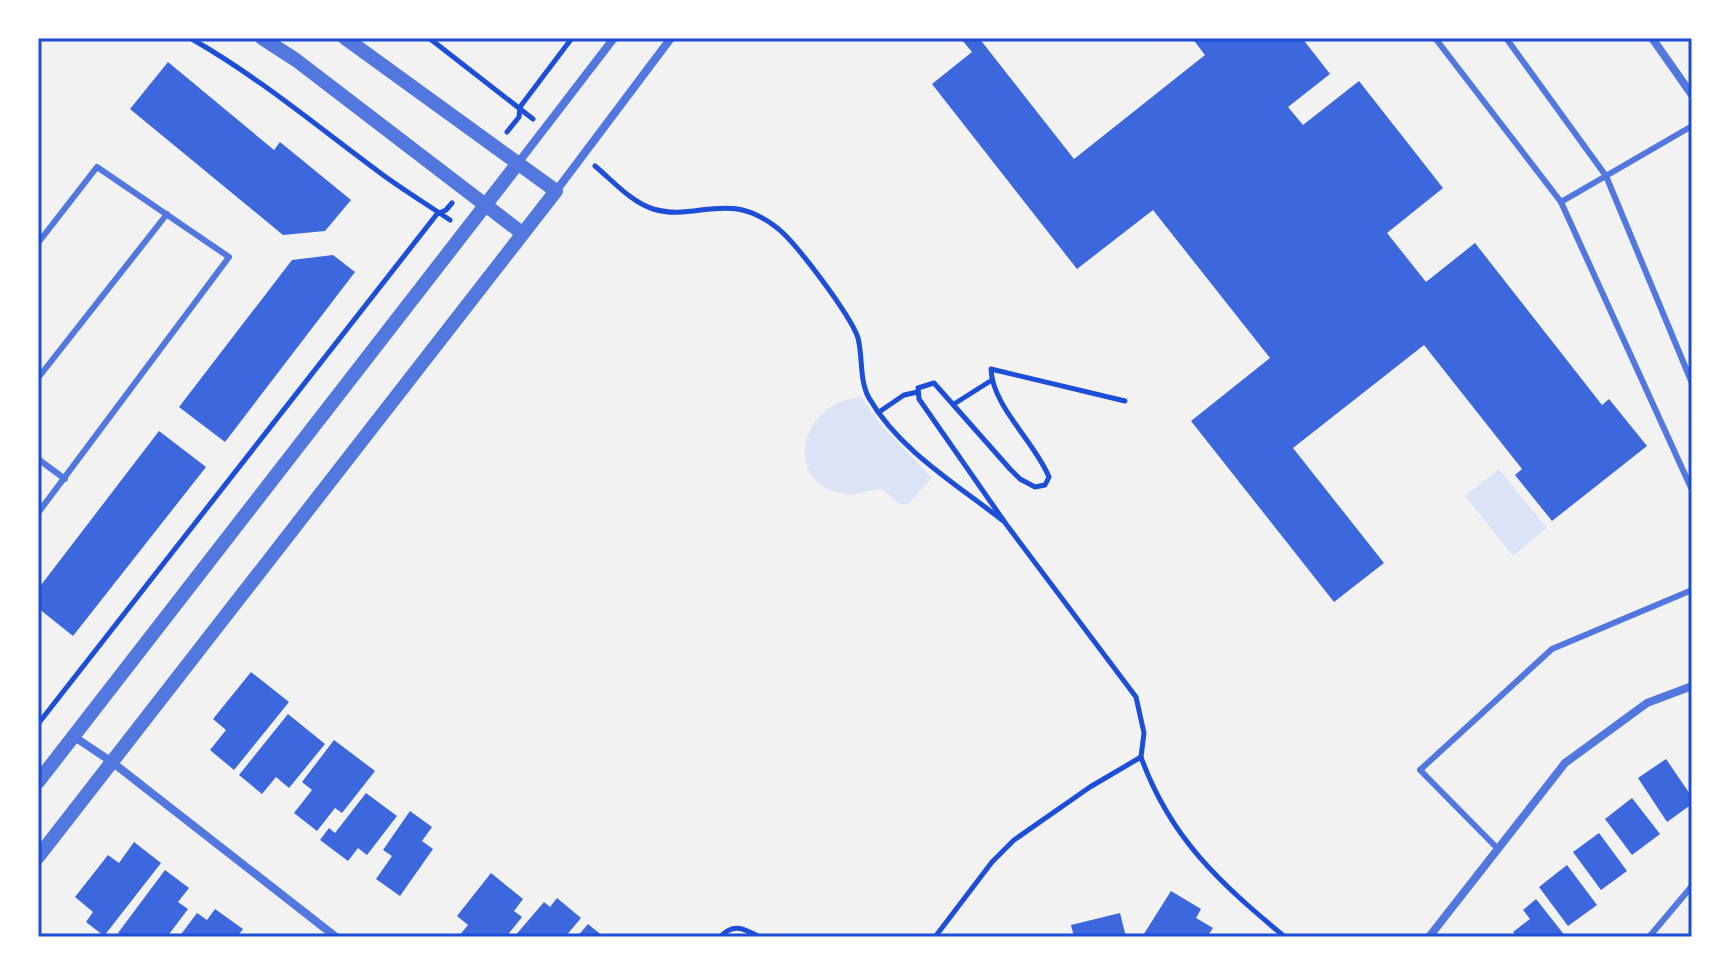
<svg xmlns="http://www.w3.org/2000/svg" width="1730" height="975" font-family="Manrope,sans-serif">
  <rect width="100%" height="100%" fill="#f2f2f2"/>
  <g fill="#dbe4f7">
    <path d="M861 397 882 426 932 478 908 504H900L881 489C869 490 856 496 844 494 783 484 797 403 861 397Z"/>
    <path d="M1499 469 1547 528 1513 556 1465 496Z"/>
  </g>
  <g fill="#3d67dc">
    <path d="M964 38H979L1074 159 1205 55 1192 38H1302L1330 74 1288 107 1303 125 1359 81 1443 188 1387 233 1426 282 1475 243 1602 405 1609 399 1647 446 1552 521 1515 475 1522 469 1424 345 1293 448 1384 563 1334 602 1191 421 1270 358 1153 210 1077 269 932 84 972 52 962 40Z"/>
    <path d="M168 62 274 150 280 142 351 200 325 231 283 235 130 109Z"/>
    <path d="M333 255 355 272 225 442 179 407 292 260Z"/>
    <path d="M159 431 206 467 73 636 38 608V589Z"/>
    <path d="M251 672 289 702 234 770 210 750 226 730 213 719Z"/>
    <path d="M288 714 325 744 289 788 276 777 262 794 239 775Z"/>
    <path d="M334 740 375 771 342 813 335 808 317 831 294 813 312 790 302 782Z"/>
    <path d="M1666 759 1692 797V804L1667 822 1638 778Z"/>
    <path d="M366 793 397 816 367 855 358 848 348 861 320 840 329 828 335 833Z"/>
    <path d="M1632 798 1660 834 1632 855 1605 819Z"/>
    <path d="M410 811 432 827 422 841 433 849 400 896 376 879 392 856 383 850Z"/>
    <path d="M1599 833 1627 871 1601 890 1573 852Z"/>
    <path d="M134 842 161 863 104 936 86 922 93 912 75 897 108 855 119 863Z"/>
    <path d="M1567 865 1597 905 1568 926 1539 887Z"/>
    <path d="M165 870 189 888 178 902 188 909 167 937H124L118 933Z"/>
    <path d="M491 873 523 899 514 911 522 917 506 937H458L468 925 457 916Z"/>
    <path d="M1171 891 1201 909 1196 918 1213 928 1207 937H1142Z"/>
    <path d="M557 898 581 918 565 937H514L544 902 550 907Z"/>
    <path d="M1536 899 1566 937H1517L1513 932 1530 919 1523 910Z"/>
    <path d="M215 909 243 929 237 937H179L197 913 207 920Z"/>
    <path d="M1120 913 1126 937H1074L1071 925Z"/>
    <path d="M588 924 604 937H577Z"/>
  </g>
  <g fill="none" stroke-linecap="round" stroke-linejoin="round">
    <g stroke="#1d4ed8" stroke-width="5">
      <path d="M190 38C259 77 319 128 383 175 405 191 428 205 450 220"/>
      <path d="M429 38 533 119"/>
      <path d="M507 132 519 117 520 107 572 38"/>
      <path d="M595 166C613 181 631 202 653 209 697 222 727 189 776 227 795 241 851 316 858 338 863 357 859 380 869 398 899 450 956 484 1002 520"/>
      <path d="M1125 401 991 369C992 406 1035 442 1049 477L1045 485 1035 487 1020 479 1010 469 934 383 918 388 919 399 1006 524 1136 697 1144 733 1141 757"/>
      <path d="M954 404 992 380"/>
      <path d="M879 412 904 395 918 392"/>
      <path d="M38 724 437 214 446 210 452 203"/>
      <path d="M720 937C734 922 744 929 760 937"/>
      <path d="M935 937 992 862 1014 840 1090 787 1141 757C1170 838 1220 883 1285 937"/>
    </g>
    <g stroke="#5277de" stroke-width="6">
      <path d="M1435 38 1561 202 1692 490"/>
      <path d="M1506 38 1606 176 1692 383"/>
      <path d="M1561 202 1692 126"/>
      <path d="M38 243 97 167 229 257 38 513"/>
      <path d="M38 378 167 214"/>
      <path d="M38 459 65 479"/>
      <path d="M1498 849 1420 770 1552 649 1692 590"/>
      <path d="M1649 937 1692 886"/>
    </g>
    <g stroke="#5277de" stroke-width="8">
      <path d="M1652 38 1692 95"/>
      <path d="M518 163 614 38"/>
      <path d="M556 191 671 38"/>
      <path d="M73 736 112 762 336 937"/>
      <path d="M1429 937 1565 763 1647 703 1692 686"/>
    </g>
    <g stroke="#5277de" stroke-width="14">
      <path d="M262 38 296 60 522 233"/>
      <path d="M38 782 518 163"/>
      <path d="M38 857 556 191 345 38"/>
    </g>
  </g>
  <rect width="1730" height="975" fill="none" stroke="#ffffff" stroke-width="80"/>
  <rect x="40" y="40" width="1650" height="895" fill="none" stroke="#1d4ed8" stroke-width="3"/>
</svg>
